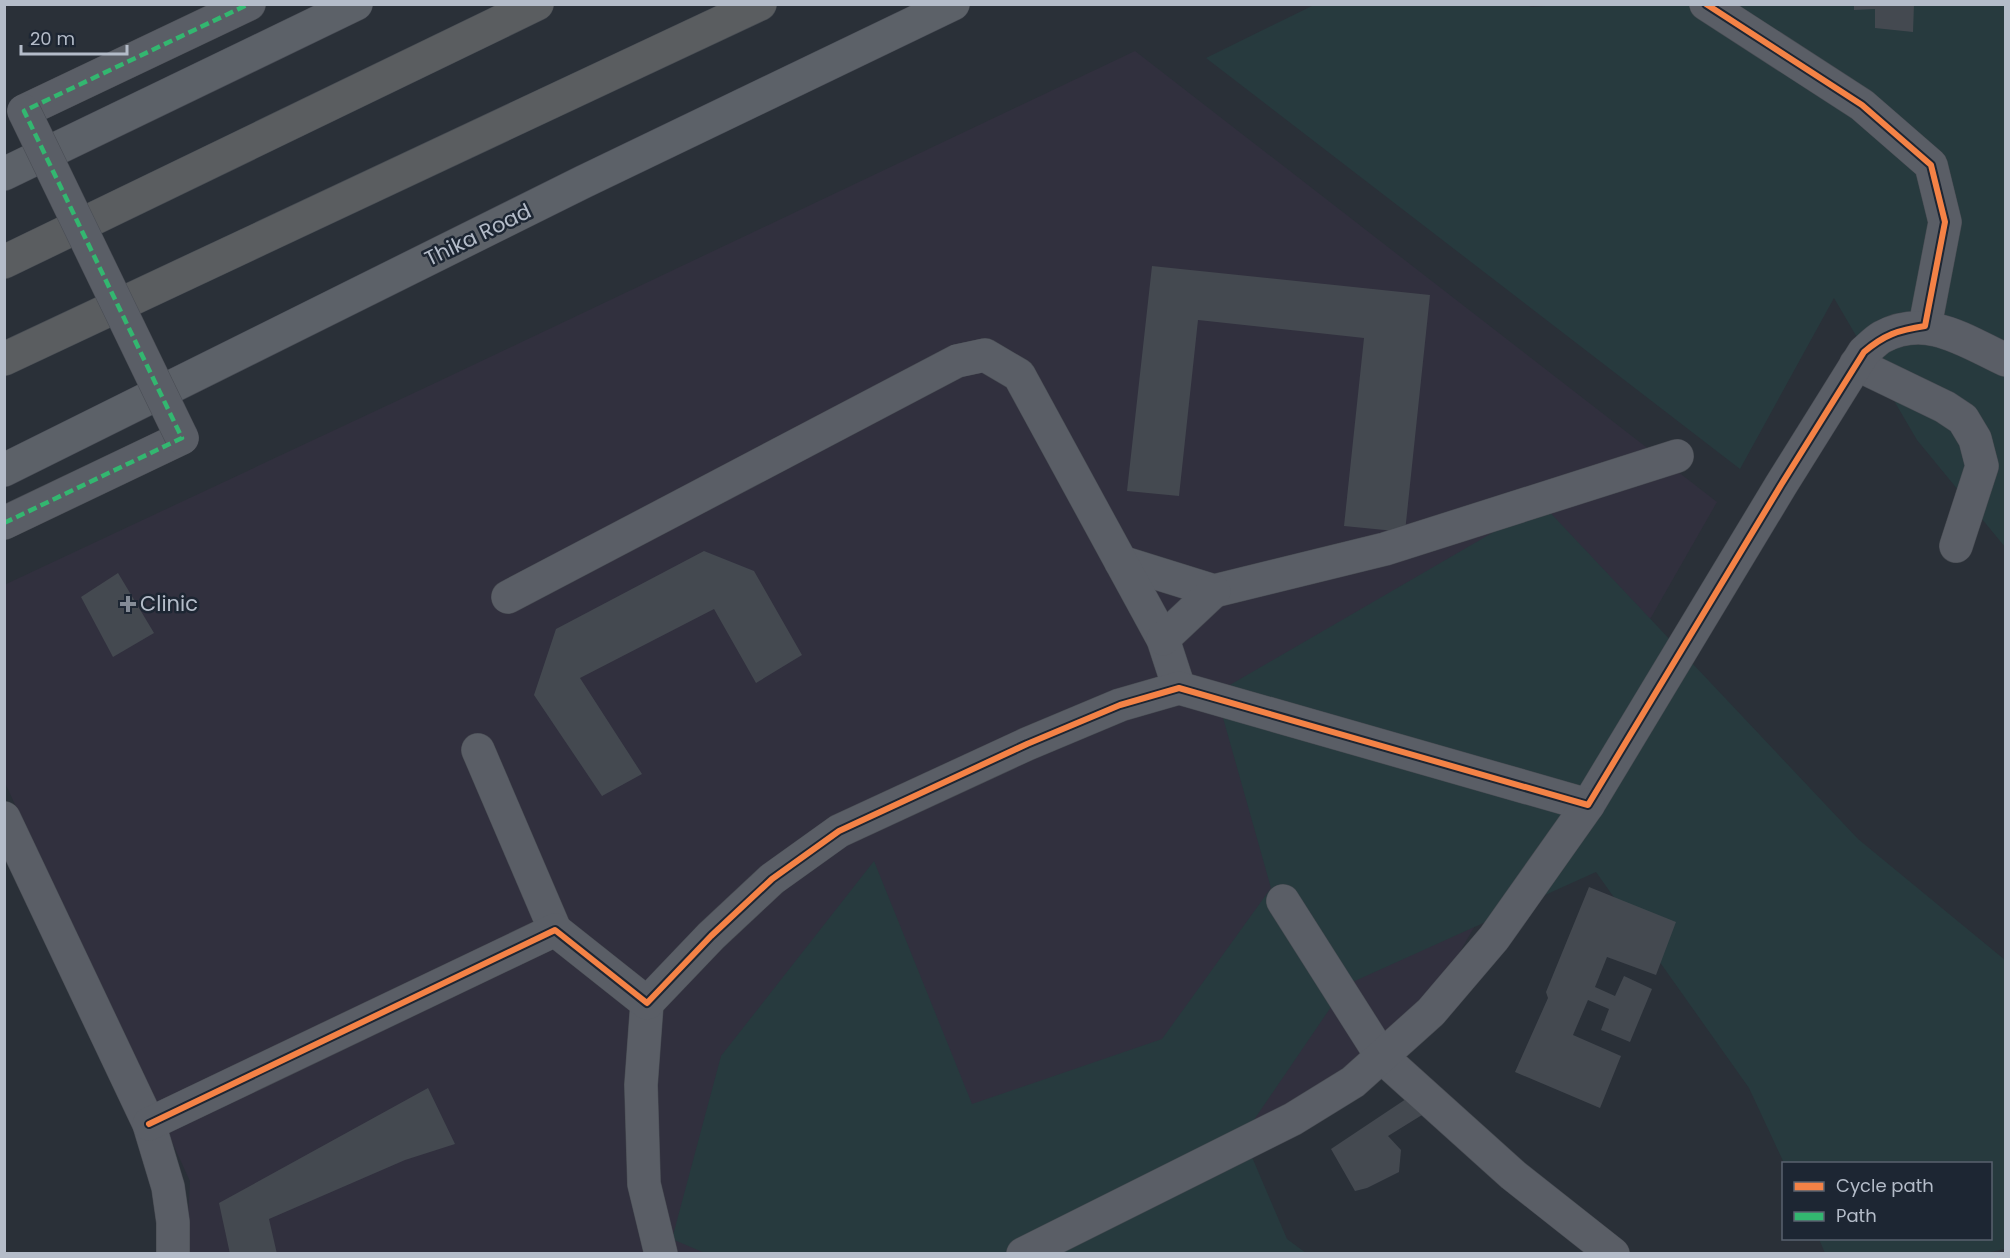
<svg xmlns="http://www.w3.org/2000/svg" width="2010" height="1258" font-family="Poppins,sans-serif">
  <rect width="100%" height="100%" fill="#2a3038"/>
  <path fill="#31303e" d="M1135 51 1717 502 1453 964 1351 1073 991 1253H186L190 1181 5 783 4 585 433 384Z"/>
  <g fill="#273a3e">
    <path d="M1527 4 1531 7 1575 4 2005 5V547L1917 440 1834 298 1740 469 1206 58 1314 5Z"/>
    <path d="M1542 504 1858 839 2005 960V1249L1986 1253H1825L1819 1239 1990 1238V1164L1784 1163 1749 1088 1596 872 1346 985 1243 1136 1287 1239 1306 1253 707 1254 672 1239 721 1056 874 861 972 1104 1162 1039 1271 888 1216 693Z"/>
  </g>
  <g fill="#444950">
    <path d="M1854 4H1914L1913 32 1875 28V9L1854 10Z"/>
    <path d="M1152 266 1430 295 1405 532 1344 526 1364 338 1198 320 1179 496 1127 491Z"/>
    <path d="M704 551 754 571 802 655 756 683 714 609 580 678 642 774 602 796 534 695 556 629Z"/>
    <path d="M118 573 154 633 113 657 81 597Z"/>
    <path d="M1589 887 1676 922 1656 975 1607 957 1595 987 1615 996 1624 976 1652 989 1630 1042 1601 1030 1609 1009 1588 1000 1573 1035 1621 1056 1600 1108 1515 1072 1548 998 1546 992Z"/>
    <path d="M428 1088 455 1144 405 1160 269 1219 277 1254H230L219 1203Z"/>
    <path d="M1406 1099 1422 1115 1388 1136 1401 1150 1399 1172 1367 1188 1355 1191 1331 1149Z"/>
  </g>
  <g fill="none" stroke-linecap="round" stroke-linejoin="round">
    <g stroke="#484c53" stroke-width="34">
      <g id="minor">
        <path d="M1706 4 1862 105 1931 165 1945 222 1925 326"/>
        <path d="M24 111 249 4"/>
        <path d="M1856 364 1945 407 1963 419 1975 439 1982 466 1956 546"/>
        <path d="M4 523 182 438"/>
        <path d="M1121 562 1214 591 1385 549 1677 456"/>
        <path d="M508 597 957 361 985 355 1019 375 1163 639 1179 688"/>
        <path d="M1163 639 1214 591"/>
        <path d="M478 750 555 930"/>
        <path d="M4 818 149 1124 168 1187 173 1222V1254"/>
        <path d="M1283 901 1382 1057 1513 1175 1613 1254"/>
        <path d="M647 1003 641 1085 644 1184 661 1254"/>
        <path d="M149 1124 555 930 647 1003 711 936 772 879 839 831 1027 744 1120 705 1179 688 1588 805 1781 485 1864 352C1869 348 1875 341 1882 337 1927 313 1965 341 2006 360"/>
        <path d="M1023 1254 1293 1119 1353 1082 1431 1012 1494 938 1588 805"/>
      </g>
    </g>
    <g stroke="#484c55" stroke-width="34">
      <g id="major">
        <path d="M4 174 356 4"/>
        <path d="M4 470 583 182 953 4"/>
      </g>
    </g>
    <g stroke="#474c53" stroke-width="34">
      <g id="highway">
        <path d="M4 262 537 4"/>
        <path d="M4 359 760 4"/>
      </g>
    </g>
    <use href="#minor" stroke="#5a5e66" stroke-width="33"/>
    <use href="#major" stroke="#5c6168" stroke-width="33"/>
    <use href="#highway" stroke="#5a5d60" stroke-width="33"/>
    <g stroke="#484c53" stroke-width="34" stroke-linecap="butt">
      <path id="minor-bridge" d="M24 111 182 438"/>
    </g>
    <use href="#minor-bridge" stroke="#5a5e66" stroke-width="33"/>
    <path stroke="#33b770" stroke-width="4.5" stroke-dasharray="9 4.5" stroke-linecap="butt" d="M4 523 182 438 24 111 249 4"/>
    <g stroke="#1d2633" stroke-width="10">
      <path id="cycleway" d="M149 1124 555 930 647 1003 711 936 772 879 839 831 1027 744 1120 705 1179 688 1588 805 1781 485 1864 352C1884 335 1898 330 1925 326L1945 222 1931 165 1862 105 1706 4"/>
    </g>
    <use href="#cycleway" stroke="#f48246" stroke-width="6"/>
  </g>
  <path fill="#848b96" stroke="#1d2633" stroke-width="2" d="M125 595h6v6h6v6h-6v6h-6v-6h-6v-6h6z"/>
  <g text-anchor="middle" stroke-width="5" stroke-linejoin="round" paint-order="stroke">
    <g font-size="21" fill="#b4bcc9" stroke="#1d2633">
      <text transform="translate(478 235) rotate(-26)" y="7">Thika Road</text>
    </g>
    <g font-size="21" fill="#b4bcc9" stroke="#1d2633" text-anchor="start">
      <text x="140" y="611">Clinic</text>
    </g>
  </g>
  <rect width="2010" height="1258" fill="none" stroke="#b4bcc9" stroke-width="12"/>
  <rect x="1782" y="1162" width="210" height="78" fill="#1d2633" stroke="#59626f" stroke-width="1.5"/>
  <rect x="1794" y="1182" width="30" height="9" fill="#f48246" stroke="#59626f" stroke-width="1.5"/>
  <text x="1836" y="1192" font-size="18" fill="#b4bcc9">Cycle path</text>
  <rect x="1794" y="1212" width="30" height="9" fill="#33b770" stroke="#59626f" stroke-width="1.5"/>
  <text x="1836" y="1222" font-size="18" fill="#b4bcc9">Path</text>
  <path d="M21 45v9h106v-9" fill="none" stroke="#b4bcc9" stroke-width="3"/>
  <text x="30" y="45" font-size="18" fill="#b4bcc9" stroke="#1d2633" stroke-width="4.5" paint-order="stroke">20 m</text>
</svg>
